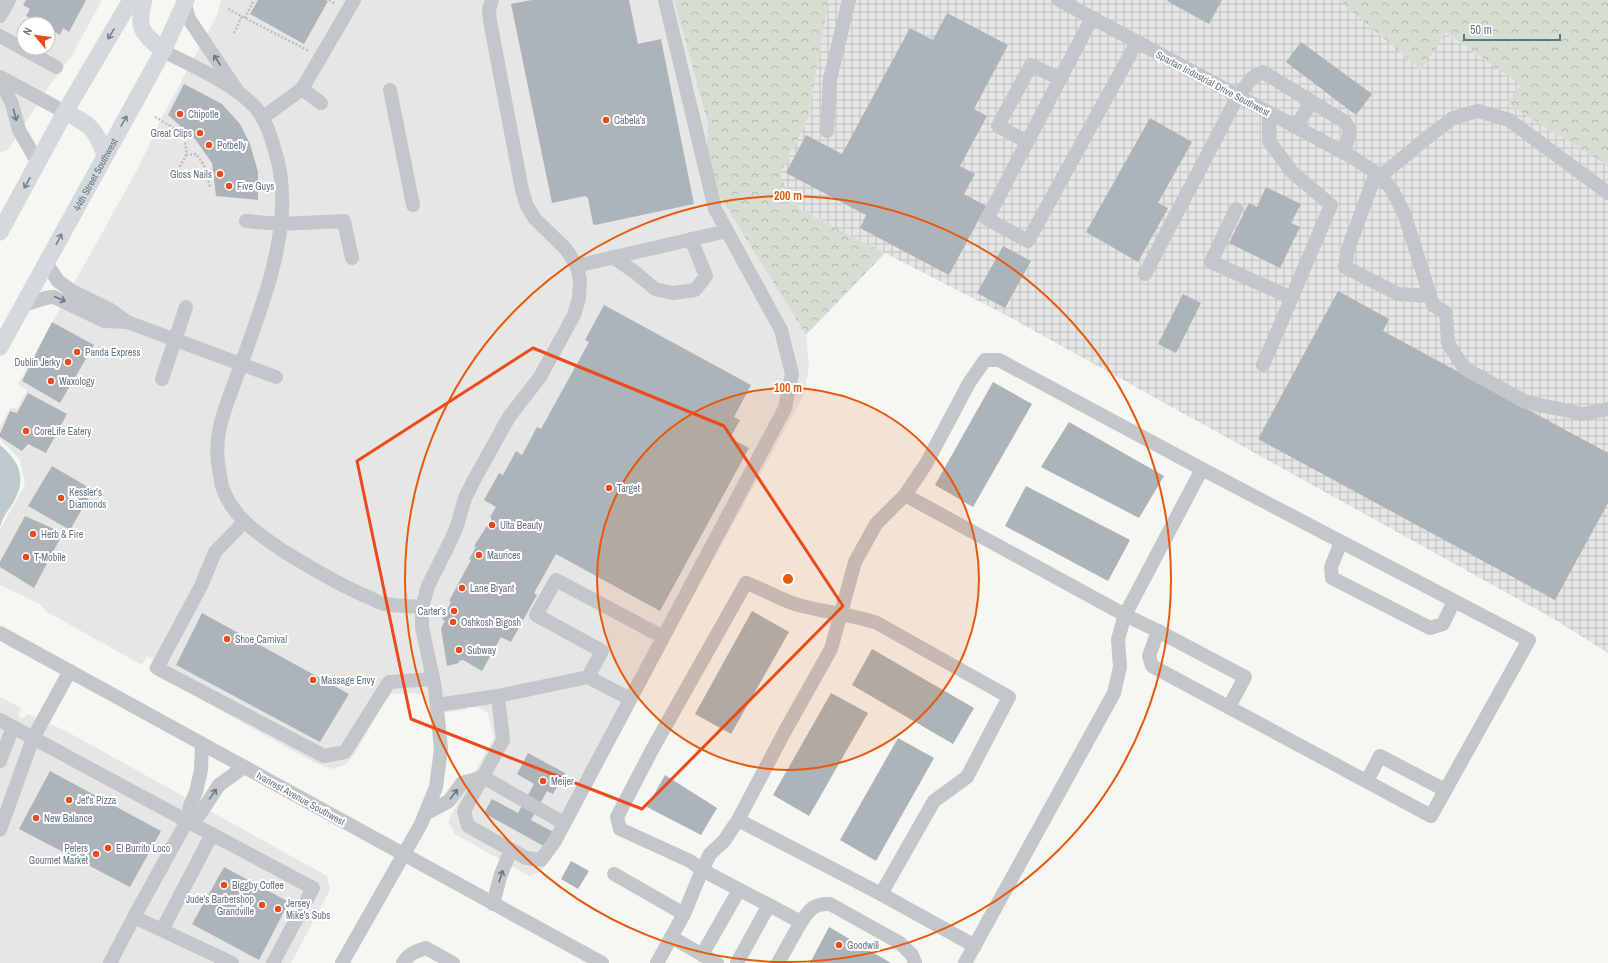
<svg xmlns="http://www.w3.org/2000/svg" width="1608" height="963" font-family="'Archivo Narrow',sans-serif">
  <defs>
    <pattern id="industrial-grid" width="8" height="8" patternUnits="userSpaceOnUse"><rect width="8" height="8" fill="#e6e7e5"/><path d="M0 4h8M4 0v8" fill="none" stroke="#bec0bf"/></pattern>
    <pattern id="forest-crowns" width="20" height="18" patternUnits="userSpaceOnUse"><rect width="20" height="18" fill="#d6ddd2"/><path d="M2 6a3 3 0 1 1 6 0M12 15a3 3 0 1 1 6 0" fill="none" stroke="#b1b8b0"/></pattern>
  </defs>
  <rect width="100%" height="100%" fill="#f6f6f2"/>
  <g fill="#e6e7e5" fill-rule="evenodd">
    <path d="M0 0H102L71 57 49 86 8 150 0 153ZM24 24H48V48H24Z"/>
    <path d="M221 0H674L708 124 706 157 712 184 806 335 809 365 804 395 542 871 529 876 455 834 448 822 463 792 494 738 488 713 479 708 468 707 465 710 429 714 422 695 413 693 391 694 384 703 354 755 345 765 332 769 315 763 148 670 153 659 147 656 142 665 47 612 40 604 0 585V529L25 485 20 460 0 439V426L11 407 17 409 27 390 18 384 137 170 164 114 217 15Z"/>
    <path d="M0 697 21 708 18 717 23 718 28 714 66 731 327 876 330 890 291 963H0Z"/>
  </g>
  <path fill="url(#industrial-grid)" d="M829 0H1338L1421 70 1445 33 1522 85 1506 103 1608 166V653L1554 619 1004 314 801 210 779 176 808 119Z"/>
  <g fill="url(#forest-crowns)">
    <path d="M674 0H829L808 119 779 176 801 210 885 253 806 335 712 184 706 157 708 124Z"/>
    <path d="M1338 0H1608V166L1506 103 1521 85 1446 33 1421 70Z"/>
  </g>
  <path fill="#bec9ce" d="M0 445C16 458 27 475 16 497 11 508 4 513 0 527Z"/>
  <g fill="#acb4b9">
    <path d="M26 0H86L69 32 63 28 60 35 48 28V24H41L26 16 30 9 23 5Z"/>
    <path d="M258 0H325L328 1 304 44 250 14Z"/>
    <path d="M532 0H629L638 44 661 39 694 204 595 225 593 224 588 198 585 196 552 203 511 4Z"/>
    <path d="M1168 0H1222L1209 24 1167 1Z"/>
    <path d="M947 13 1008 45 974 109 987 116 960 166 975 174 964 194 986 206 949 275 860 228 866 215 786 173 806 135 842 154 910 28 933 40Z"/>
    <path d="M1301 42 1372 94 1356 115 1286 62Z"/>
    <path d="M184 84 222 104 240 124 250 144 258 172V200L216 196 212 163 195 139 168 115Z"/>
    <path d="M1150 118 1192 142 1158 203 1168 208 1138 262 1086 232Z"/>
    <path d="M1266 187 1301 204 1291 223 1300 227 1280 268 1229 243 1249 203 1257 207Z"/>
    <path d="M1003 246 1031 261 1005 308 977 293Z"/>
    <path d="M1338 291 1389 319 1383 331 1608 453V503L1555 600 1258 439Z"/>
    <path d="M1183 294 1201 303 1176 353 1158 344Z"/>
    <path d="M604 305 751 385 734 417 740 420 730 438 749 448 660 611 556 554 534 593 537 595 511 642 501 637 482 671 463 660 459 661V663L447 666 441 628 445 621 442 619 451 602 449 601 471 560 469 559 476 547 474 546 492 518 490 517 496 507 484 500 499 473 503 475 516 451 522 455 537 427 541 429 589 342 585 340Z"/>
    <path d="M52 322 94 345 60 403 22 381Z"/>
    <path d="M993 382 1032 404 973 507 935 485Z"/>
    <path d="M28 393 67 414 46 453 28 444 22 451 0 437V434L10 411 17 413Z"/>
    <path d="M1069 422 1164 476 1139 518 1041 467Z"/>
    <path d="M52 466 93 490 70 530 28 506Z"/>
    <path d="M1026 486 1130 540 1108 581 1005 526Z"/>
    <path d="M25 516 63 533 34 588 0 567V562Z"/>
    <path d="M752 611 789 632 731 734 695 714Z"/>
    <path d="M202 613 349 694 320 742 176 665Z"/>
    <path d="M872 649 974 708 953 744 852 685Z"/>
    <path d="M831 693 868 713 809 816 773 795Z"/>
    <path d="M898 738 934 758 876 861 840 840Z"/>
    <path d="M528 753 565 773 553 794 547 791 531 820 557 834 549 849 484 813 492 799 518 813 534 784 517 774Z"/>
    <path d="M50 771 161 831 130 887 19 829Z"/>
    <path d="M665 775 717 808 701 835 647 807Z"/>
    <path d="M571 861 589 871 578 889 561 879Z"/>
    <path d="M224 867 289 902 259 960 192 924Z"/>
    <path d="M829 927 891 963H810Z"/>
  </g>
  <g fill="none" stroke-linecap="round" stroke-linejoin="round">
    <g stroke="#bcbfc1" stroke-width="2.5" stroke-dasharray="2 2" stroke-linecap="butt">
      <path d="M329 0 336 4"/>
      <path d="M228 9 309 51"/>
      <path d="M245 18 254 0"/>
      <path d="M234 33 242 16"/>
      <path d="M155 117C169 125 188 134 186 154 185 160 178 168 175 174"/>
      <path d="M186 155 196 154 204 165 210 187"/>
    </g>
    <g stroke="#c3c7ca" stroke-width="14">
      <path d="M1059 0 1352 157 1381 176 1392 190 1404 213 1433 305 1446 313 1448 343 1464 368 1526 402 1583 414 1608 409"/>
      <path d="M185 4 189 19 236 89"/>
      <path d="M0 16 9 0"/>
      <path d="M1092 18 987 219 1028 241 1137 42"/>
      <path d="M0 36 56 67"/>
      <path d="M163 51C191 65 234 84 255 107 266 119 271 137 275 151 298 222 261 307 238 373 225 410 211 436 220 475 221 479 221 485 223 489 234 519 260 535 285 552 311 568 339 585 368 597 373 599 379 603 385 604 397 606 410 606 422 607"/>
      <path d="M0 77 65 112"/>
      <path d="M0 79 12 104 19 130 38 163"/>
      <path d="M302 89 354 0"/>
      <path d="M390 90 413 205"/>
      <path d="M262 118 302 89 321 103"/>
      <path d="M1295 127 1312 102"/>
      <path d="M827 131 830 79 849 0"/>
      <path d="M1027 142 998 126 1031 65 1060 79"/>
      <path d="M1376 173 1348 249 1345 267 1398 294 1430 296"/>
      <path d="M1381 176 1424 140 1453 118 1478 111 1509 120 1608 193"/>
      <path d="M1236 209 1211 262 1292 298"/>
      <path d="M246 221 281 224 344 221 352 258"/>
      <path d="M613 257 636 273 655 289 673 293 695 290 706 276 691 239"/>
      <path d="M576 266 727 231"/>
      <path d="M1145 274 1238 96 1252 78 1263 72 1345 122 1350 130 1347 142 1341 151"/>
      <path d="M23 305C33 303 46 296 54 297L104 321 127 322 109 309 72 291 58 281 46 263"/>
      <path d="M127 322 276 377"/>
      <path d="M1263 365 1331 205 1292 172 1269 141V113"/>
      <path d="M162 379 186 307"/>
      <path d="M905 495 1125 615 1158 631 1149 656 1152 666 1431 816 1529 640 1202 469"/>
      <path d="M244 522 215 552 201 586 157 668 324 756 345 752 389 682 433 679"/>
      <path d="M1341 542 1331 567 1332 578 1430 628 1443 624 1454 601"/>
      <path d="M1158 631 1245 677 1229 707"/>
      <path d="M0 633 602 963"/>
      <path d="M588 677 630 699"/>
      <path d="M498 696 588 677 602 651 536 615 556 580 663 637"/>
      <path d="M437 705 498 696 503 740 464 811 468 826 526 858 541 860 555 841 785 408 792 374 781 330 715 209 665 0"/>
      <path d="M0 720 33 738 70 671"/>
      <path d="M0 761 13 727"/>
      <path d="M1367 781 1380 756 1445 790"/>
      <path d="M425 814 449 801 462 783 483 777 564 823"/>
      <path d="M738 820 881 894 934 801 967 777 1009 697 877 623C851 614 824 612 798 605 780 600 764 589 746 583L653 748 617 817 620 829 690 861 702 870 710 854 724 841 738 820 785 731 831 649 855 562 876 524 905 495 926 464 969 383 985 360H999L1202 469 1125 615 1118 639 1120 667 1114 693 965 963"/>
      <path d="M187 821 200 814 219 785 244 767"/>
      <path d="M187 821 190 806 196 792 201 770 202 744"/>
      <path d="M0 830 33 738 187 821"/>
      <path d="M614 874 684 914"/>
      <path d="M881 894 975 946"/>
      <path d="M493 904 501 874 511 850"/>
      <path d="M134 917 187 821 313 888 273 963"/>
      <path d="M801 922C809 910 814 903 830 904L900 943 912 955 915 963"/>
      <path d="M162 930 212 834"/>
      <path d="M671 937 717 963"/>
      <path d="M702 955 739 890"/>
      <path d="M110 963 134 917 232 963"/>
      <path d="M342 963 421 824 436 787 441 749 435 688 422 627V607L428 586 451 540 457 526 465 498 474 480 509 417 540 377 574 315 579 298 580 280 577 266 566 249 535 219 527 206 522 190 490 21 489 10 492 0"/>
      <path d="M403 963C408 954 416 951 426 948L453 963"/>
      <path d="M657 963 684 914 702 870 801 922 778 963"/>
      <path d="M737 963 769 905"/>
    </g>
    <g stroke="#d4d9dc" stroke-width="17">
      <path d="M144 0C136 29 142 32 163 51"/>
      <path d="M65 112C90 125 95 127 105 155"/>
      <path d="M0 232 65 112 131 0"/>
      <path id="s1" d="M0 347 163 51 186 0"/>
    </g>
  </g>
  <defs><path id="oneway-shaft" d="M-6 0H5M1.5-3L5.5 0L1.5 3" fill="none" stroke-width="1.6" stroke-linecap="round" stroke-linejoin="round"/></defs>
  <g stroke="#748591">
    <use href="#oneway-shaft" transform="translate(111 34) rotate(121)"/>
    <use href="#oneway-shaft" transform="translate(124 121) rotate(-60)"/>
    <use href="#oneway-shaft" transform="translate(27 183) rotate(119)"/>
    <use href="#oneway-shaft" transform="translate(59 239) rotate(-62)"/>
  </g>
  <g stroke="#687a88">
    <use href="#oneway-shaft" transform="translate(217 60) rotate(-123)"/>
    <use href="#oneway-shaft" transform="translate(15 115) rotate(75)"/>
    <use href="#oneway-shaft" transform="translate(60 299) rotate(24)"/>
    <use href="#oneway-shaft" transform="translate(213 794) rotate(-55)"/>
    <use href="#oneway-shaft" transform="translate(454 794) rotate(-53)"/>
    <use href="#oneway-shaft" transform="translate(501 876) rotate(-72)"/>
  </g>
  <path fill="none" stroke="#ed491b" stroke-width="3" stroke-linejoin="round" d="M533 348 724 426 843 606 642 809 411 719 357 461Z"/>
  <circle cx="788" cy="579" r="191" fill="#e8590c" fill-opacity=".12"/>
  <g fill="none" stroke="#e8590c" stroke-width="2">
    <circle cx="788" cy="579" r="191"/>
    <circle cx="788" cy="579" r="383"/>
  </g>
  <g fill="#ed491b" stroke="#fff" stroke-width="1.5">
    <circle cx="180" cy="114" r="4"/>
    <circle cx="606" cy="120" r="4"/>
    <circle cx="200" cy="133" r="4"/>
    <circle cx="209" cy="145" r="4"/>
    <circle cx="220" cy="174" r="4"/>
    <circle cx="229" cy="186" r="4"/>
    <circle cx="77" cy="352" r="4"/>
    <circle cx="68" cy="362" r="4"/>
    <circle cx="51" cy="381" r="4"/>
    <circle cx="26" cy="431" r="4"/>
    <circle cx="609" cy="488" r="4"/>
    <circle cx="61" cy="498" r="4"/>
    <circle cx="492" cy="525" r="4"/>
    <circle cx="33" cy="534" r="4"/>
    <circle cx="479" cy="555" r="4"/>
    <circle cx="26" cy="557" r="4"/>
    <circle cx="462" cy="588" r="4"/>
    <circle cx="454" cy="611" r="4"/>
    <circle cx="453" cy="622" r="4"/>
    <circle cx="227" cy="639" r="4"/>
    <circle cx="459" cy="650" r="4"/>
    <circle cx="313" cy="680" r="4"/>
    <circle cx="543" cy="781" r="4"/>
    <circle cx="69" cy="800" r="4"/>
    <circle cx="36" cy="818" r="4"/>
    <circle cx="108" cy="848" r="4"/>
    <circle cx="96" cy="854" r="4"/>
    <circle cx="224" cy="885" r="4"/>
    <circle cx="262" cy="905" r="4"/>
    <circle cx="278" cy="909" r="4"/>
    <circle cx="839" cy="945" r="4"/>
  </g>
  <g text-anchor="middle" stroke-width="4" stroke-linejoin="round" paint-order="stroke">
    <g font-size="10" fill="#637684" stroke="#fff">
      <text transform="translate(1213 83) rotate(28)" y="4">Spartan Industrial Drive Southwest</text>
      <text dy="4" stroke="none"><textPath href="#s1" startOffset="197">44th Street Southwest</textPath></text>
      <text transform="translate(301 798) rotate(29)" y="4">Ivanrest Avenue Southwest</text>
    </g>
    <g font-size="10" fill="#637684" stroke="#fff" text-anchor="start">
      <text x="188" y="118">Chipotle</text>
      <text x="614" y="124">Cabela's</text>
      <text x="192" y="137" text-anchor="end">Great Clips</text>
      <text x="217" y="149">Potbelly</text>
      <text x="212" y="178" text-anchor="end">Gloss Nails</text>
      <text x="237" y="190">Five Guys</text>
      <text x="85" y="356">Panda Express</text>
      <text x="60" y="366" text-anchor="end">Dublin Jerky</text>
      <text x="59" y="385">Waxology</text>
      <text x="34" y="435">CoreLife Eatery</text>
      <text x="617" y="492">Target</text>
      <text x="69" y="496">Kessler's<tspan x="69" dy="12">Diamonds</tspan></text>
      <text x="500" y="529">Ulta Beauty</text>
      <text x="41" y="538">Herb &amp; Fire</text>
      <text x="487" y="559">Maurices</text>
      <text x="34" y="561">T-Mobile</text>
      <text x="470" y="592">Lane Bryant</text>
      <text x="446" y="615" text-anchor="end">Carter's</text>
      <text x="461" y="626">Oshkosh Bigosh</text>
      <text x="235" y="643">Shoe Carnival</text>
      <text x="467" y="654">Subway</text>
      <text x="321" y="684">Massage Envy</text>
      <text x="551" y="785">Meijer</text>
      <text x="77" y="804">Jet's Pizza</text>
      <text x="44" y="822">New Balance</text>
      <text x="88" y="852" text-anchor="end">Peters<tspan x="88" dy="12">Gourmet Market</tspan></text>
      <text x="116" y="852">El Burrito Loco</text>
      <text x="232" y="889">Biggby Coffee</text>
      <text x="254" y="903" text-anchor="end">Jude's Barbershop<tspan x="254" dy="12">Grandville</tspan></text>
      <text x="286" y="907">Jersey<tspan x="286" dy="12">Mike's Subs</tspan></text>
      <text x="847" y="949">Goodwill</text>
    </g>
  </g>
  <circle cx="788" cy="579" r="6" fill="#e8590c" stroke="#fff" stroke-width="2"/>
  <g font-size="12" text-anchor="middle" font-weight="bold" fill="#e8590c" stroke="#fff" stroke-width="4" stroke-linejoin="round" paint-order="stroke">
    <text x="788" y="200">200 m</text>
    <text x="788" y="392">100 m</text>
  </g>
  <g transform="translate(36 36) rotate(299)"><circle r="19" fill="#ffffff" stroke="#c1c8ce"/>
  <path d="M0-3L7 15L0 10L-7 15Z" fill="#ed491b"/>
  <text y="-6" font-size="11" font-weight="bold" text-anchor="middle" fill="#637684">N</text>
  </g>
  <path d="M1464 34v6h96v-6" fill="none" stroke="#637684" stroke-width="2"/>
  <text x="1470" y="34" font-size="12" fill="#637684" stroke="#ffffff" stroke-width="3" paint-order="stroke">50 m</text>
</svg>
